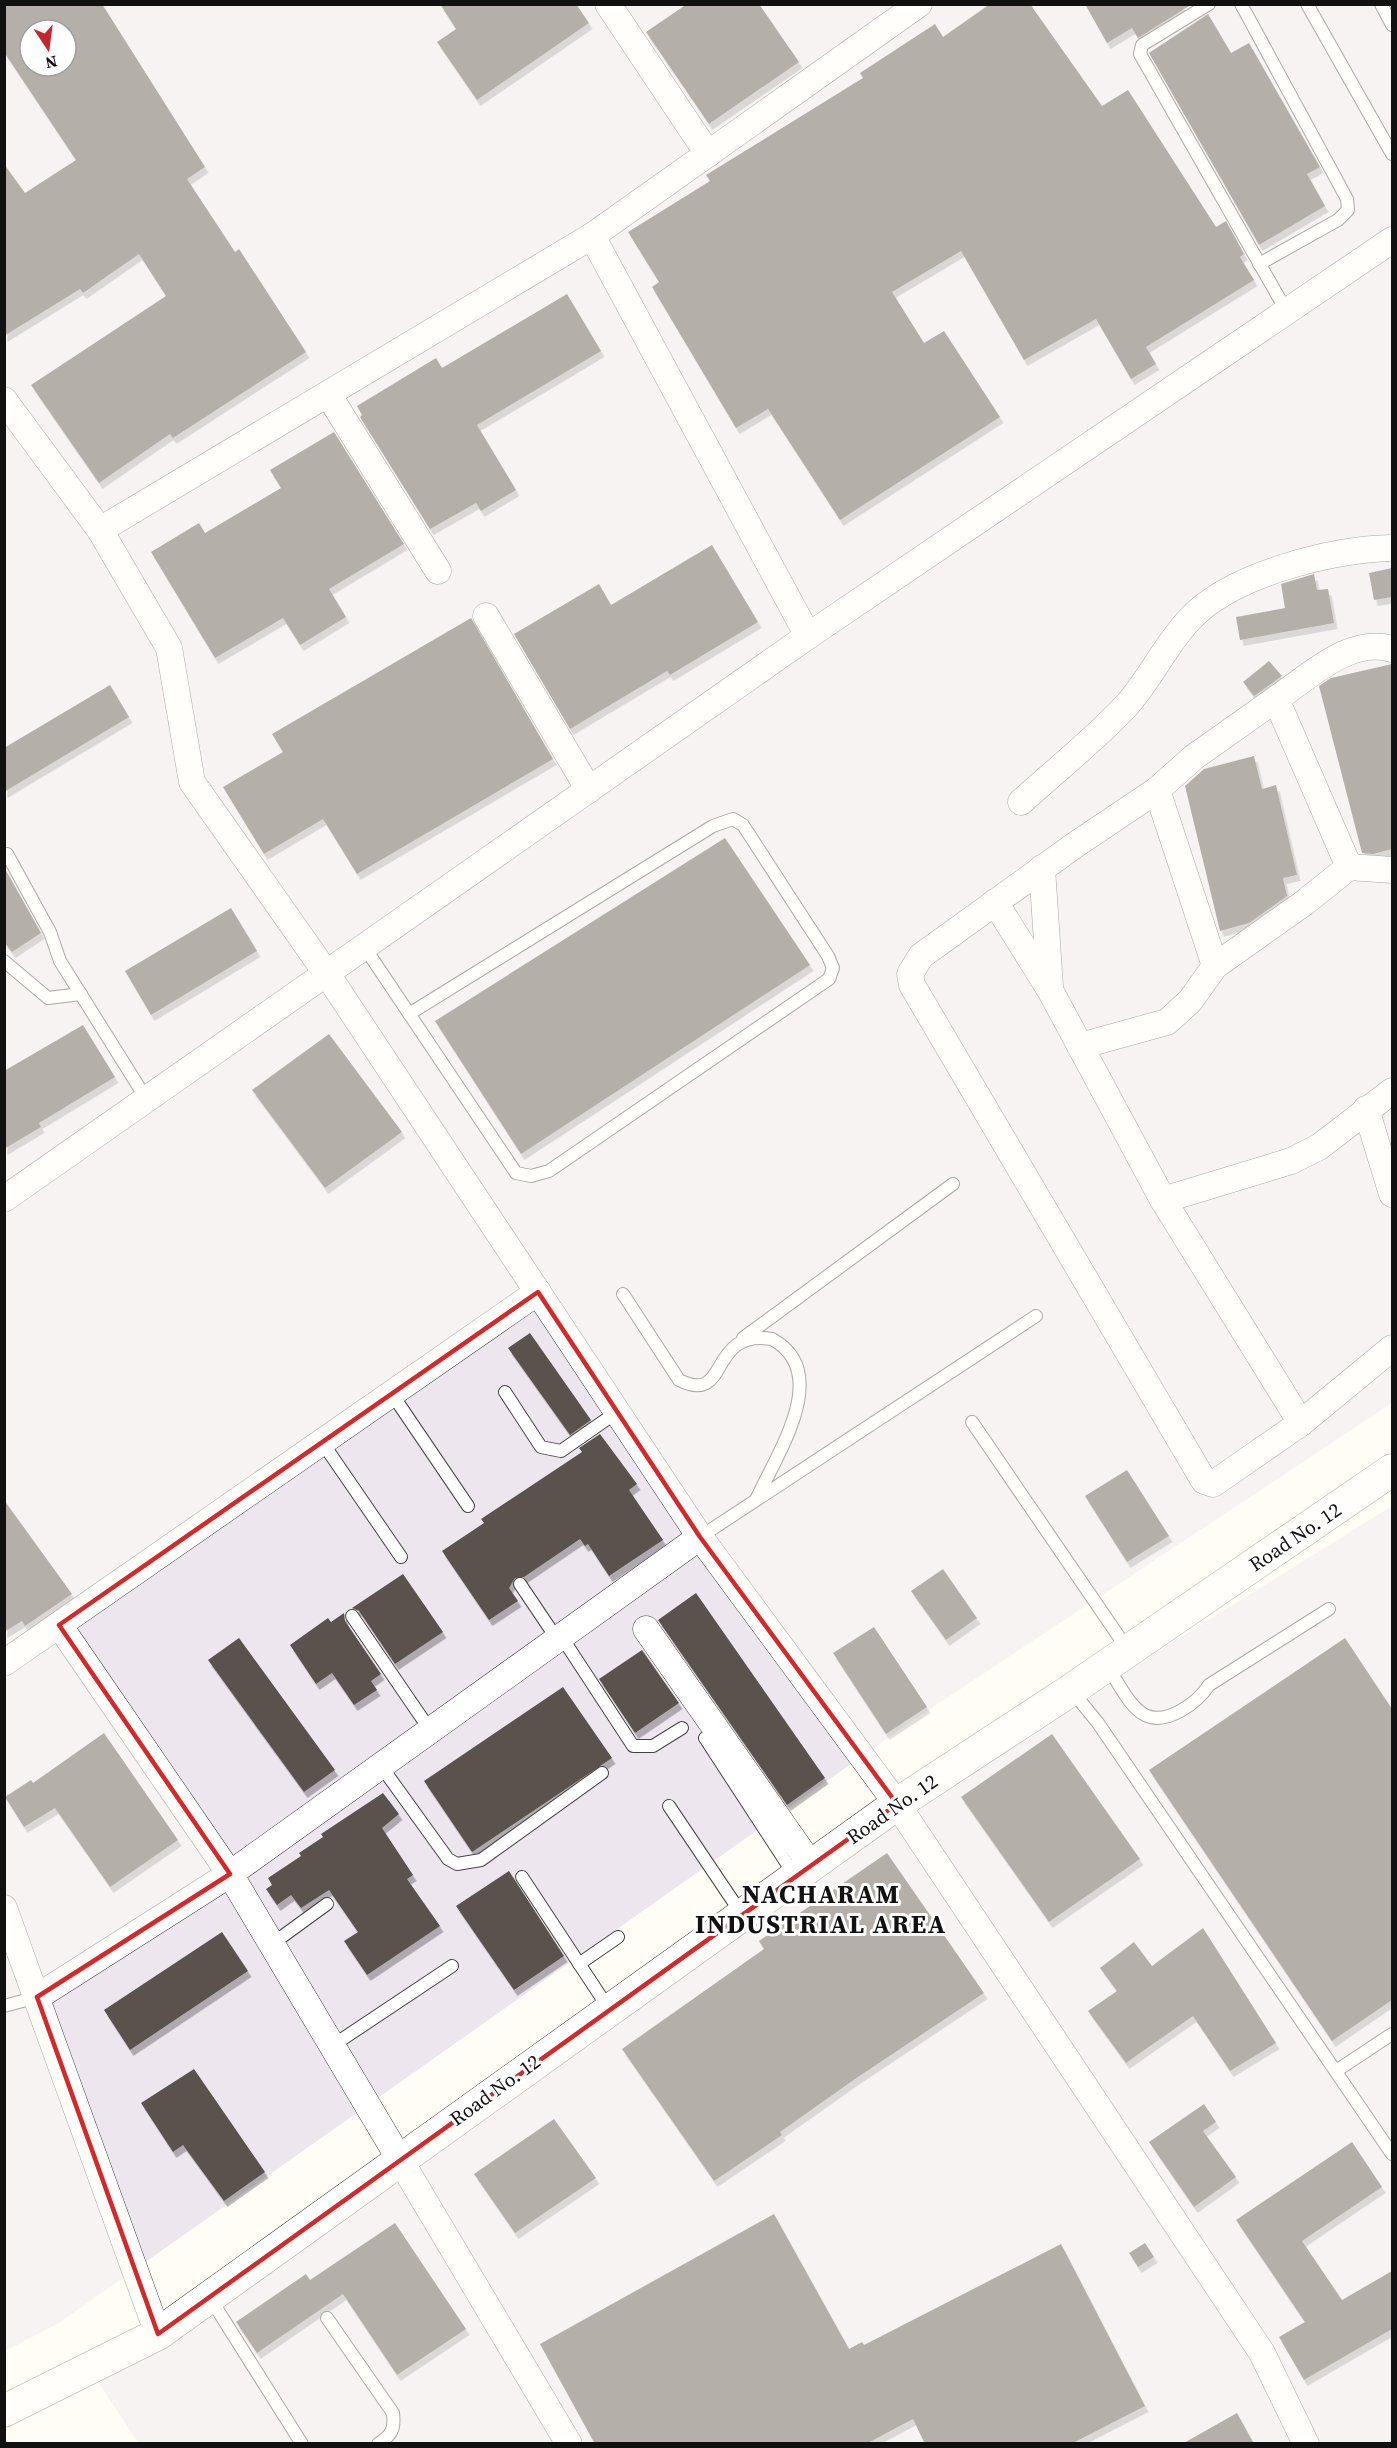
<svg xmlns="http://www.w3.org/2000/svg" width="1397" height="2448" font-family="'Source Serif 4',serif">
  <defs>
    <filter id="shadow"><feDropShadow dx="3.5" dy="6" stdDeviation="0" flood-color="#0004"/></filter>
  </defs>
  <rect width="100%" height="100%" fill="#fffdf5"/>
  <g fill="#eee6ef" fill-rule="evenodd">
    <path d="M5 5H1392V1403L912 1721 59 2323 5 2351ZM30 30H66V66H30Z"/>
    <path d="M1392 1506V2443L139 2444 99 2383 905 1808Z"/>
  </g>
  <g fill="#5a524d" fill-rule="evenodd" filter="url(#shadow)">
    <path d="M10 4H102L205 167 187 179 235 252 239 249 306 352 173 438 170 434 99 483 31 385 166 296 139 254 83 293 80 289 4 336V164L25 193 76 160 4 52V8ZM30 30H66V66H30Z"/>
    <path d="M440 4H576L589 23 477 100 437 42 456 29Z"/>
    <path d="M687 4H759L799 62 709 124 646 32Z"/>
    <path d="M990 4H1030L1102 106 1128 90 1216 227 1226 221 1244 254 1240 257 1254 280 1146 347 1156 364 1131 379 1096 319 1024 360 961 251 892 292 924 343 944 331 1000 417 840 520 768 409 736 428 652 287 659 282 628 232 710 181 706 175 863 78 860 73 935 24 943 37Z"/>
    <path d="M1085 4H1192L1138 38 1132 28 1107 43Z"/>
    <path d="M1208 14 1231 53 1249 43 1320 167 1307 174 1325 206 1259 245 1149 53Z"/>
    <path d="M567 294 601 351 477 425 516 490 481 511 476 503 430 529 360 417 362 415 357 406 436 358 442 368Z"/>
    <path d="M334 432 404 544 329 589 346 617 300 645 283 618 215 658 151 552 199 523 205 533 281 488 270 470Z"/>
    <path d="M712 545 758 622 670 675 667 671 570 729 514 634 599 584 611 605Z"/>
    <path d="M1392 568V597L1374 600 1369 573Z"/>
    <path d="M1314 574 1317 590 1328 589 1334 623 1240 640 1236 617 1285 608 1281 584Z"/>
    <path d="M471 618 553 759 357 874 323 819 264 854 223 787 283 752 272 734Z"/>
    <path d="M1269 661 1282 676 1254 696 1243 682Z"/>
    <path d="M1392 664V849L1373 854 1362 853 1319 686 1331 678Z"/>
    <path d="M110 685 129 717 4 792V748Z"/>
    <path d="M1254 756 1262 789 1276 785 1297 875 1283 878 1287 896 1249 923 1220 931 1185 786 1204 769Z"/>
    <path d="M725 838 810 965 521 1154 435 1021Z"/>
    <path d="M4 867 41 933 12 952 4 942Z"/>
    <path d="M231 908 257 951 151 1015 125 971Z"/>
    <path d="M83 1025 115 1077 39 1123 41 1127 4 1149V1071Z"/>
    <path d="M329 1034 402 1132 325 1188 252 1090Z"/>
    <path d="M530 1333 591 1420 570 1435 508 1348Z"/>
    <path d="M600 1434 637 1484 629 1490 663 1540 609 1576 588 1544 585 1546 580 1539 524 1577 515 1578 509 1588 518 1601 489 1620 442 1551 484 1523 481 1519 582 1452 579 1448Z"/>
    <path d="M1127 1470 1169 1536 1127 1562 1085 1496Z"/>
    <path d="M4 1500 72 1594 25 1626 22 1621 4 1632Z"/>
    <path d="M943 1569 977 1618 946 1640 911 1591Z"/>
    <path d="M403 1574 443 1632 395 1664 359 1611 352 1608Z"/>
    <path d="M696 1593 825 1778 787 1805 658 1620Z"/>
    <path d="M344 1613 345 1621 381 1674 371 1681 377 1690 354 1705 332 1673 316 1684 290 1645 328 1618 331 1622Z"/>
    <path d="M874 1627 927 1707 886 1734 833 1653Z"/>
    <path d="M239 1638 335 1770 304 1792 208 1660Z"/>
    <path d="M1345 1638 1392 1709V2000L1332 2041 1149 1770Z"/>
    <path d="M642 1650 679 1703 635 1733 599 1679Z"/>
    <path d="M563 1687 612 1758 472 1852 424 1781Z"/>
    <path d="M104 1733 178 1840 110 1887 55 1808 24 1827 5 1797 31 1780 33 1783Z"/>
    <path d="M1052 1734 1140 1859 1049 1922 961 1797Z"/>
    <path d="M383 1793 399 1814 382 1828 413 1875 407 1879 440 1926 367 1975 344 1941 358 1932 329 1890 301 1908 291 1895 277 1905 266 1889 272 1885 268 1878 301 1856 299 1853 323 1837 321 1834Z"/>
    <path d="M887 1853 984 1993 855 2079 780 2132 782 2135 714 2181 622 2049 764 1949 759 1941Z"/>
    <path d="M509 1871 564 1956 514 1990 456 1906Z"/>
    <path d="M1203 1928 1276 2043 1230 2071 1193 2016 1126 2063 1088 2011 1117 1991 1100 1968 1134 1942 1152 1966Z"/>
    <path d="M222 1932 248 1971 130 2050 104 2010Z"/>
    <path d="M194 2069 265 2172 224 2201 183 2145 173 2152 141 2103Z"/>
    <path d="M1204 2104 1216 2122 1203 2131 1236 2177 1194 2207 1149 2142Z"/>
    <path d="M554 2119 596 2178 515 2233 474 2174Z"/>
    <path d="M1352 2142 1382 2187 1302 2241 1342 2300 1392 2271V2329L1304 2380 1279 2337 1305 2322 1236 2220Z"/>
    <path d="M774 2214 849 2349 862 2342 864 2345 1061 2244 1145 2406 1071 2444H925L913 2419 866 2444H595L540 2344Z"/>
    <path d="M395 2223 466 2329 397 2375 343 2294 257 2353 236 2322 306 2274 310 2280Z"/>
    <path d="M1145 2243 1154 2257 1138 2267 1129 2253Z"/>
    <path d="M1237 2413 1254 2444H1182Z"/>
  </g>
  <g fill="none" stroke-linecap="round" stroke-linejoin="round">
    <g stroke="#444" stroke-width="14">
      <g id="service">
        <path d="M1209 4 1142 45 1140 54 1287 312"/>
        <path d="M1241 4 1347 199 1348 210 1338 220 1259 264"/>
        <path d="M1307 4 1392 154"/>
        <path d="M1381 4 1392 25"/>
        <path d="M7 854 50 932 60 961 147 1100"/>
        <path d="M365 948 516 1173 531 1176 549 1171 829 979 833 968 828 956 743 825 733 819 713 826 409 1014"/>
        <path d="M4 961 48 998 81 994"/>
        <path d="M623 1294 679 1380C731 1406 706 1329 772 1339 833 1372 777 1454 757 1498"/>
        <path d="M743 1338 953 1184"/>
        <path d="M505 1392 541 1447 561 1451 617 1412"/>
        <path d="M392 1394 468 1506"/>
        <path d="M972 1422 1128 1650"/>
        <path d="M322 1442 401 1557"/>
        <path d="M700 1537 1036 1316"/>
        <path d="M520 1584 557 1639"/>
        <path d="M352 1616 430 1730"/>
        <path d="M561 1636 633 1746H653L682 1728"/>
        <path d="M1107 1666C1117 1680 1129 1707 1145 1715 1167 1726 1198 1702 1209 1685L1329 1609"/>
        <path d="M1072 1691 1098 1723 1392 2154"/>
        <path d="M705 1738 795 1876"/>
        <path d="M381 1766 448 1859 457 1864 481 1860 602 1773"/>
        <path d="M669 1806 741 1913"/>
        <path d="M522 1877 609 2009"/>
        <path d="M272 1944 327 1904"/>
        <path d="M579 1964 618 1937"/>
        <path d="M4 2006 37 1997"/>
        <path d="M332 2046 452 1966"/>
        <path d="M1336 2071 1392 2034"/>
        <path d="M210 2298 302 2444"/>
        <path d="M327 2318 393 2413C395 2429 392 2435 378 2444"/>
      </g>
    </g>
    <g stroke="#444" stroke-width="27">
      <g id="minor">
        <path d="M608 4 708 154"/>
        <path d="M592 236 808 636"/>
        <path d="M328 394 438 571"/>
        <path d="M4 400 100 530 169 648 192 782 327 974 700 1537 897 1804 1262 2353 1306 2444"/>
        <path d="M100 530 592 236 919 4"/>
        <path d="M486 616 589 790"/>
        <path d="M1276 699 1194 757 1157 790 1215 966 1304 903 1349 867 1392 870"/>
        <path d="M1021 802C1055 771 1093 741 1125 707 1150 680 1165 645 1190 619 1232 574 1333 549 1392 548"/>
        <path d="M1349 867 1276 699C1309 677 1350 636 1392 649"/>
        <path d="M1042 868 1050 987"/>
        <path d="M995 902 1050 990 1163 1200 1301 1423 1213 1484 1204 1481 912 985 910 974 921 956 1075 845 1157 790"/>
        <path d="M1080 1046 1167 1022 1190 1001 1215 966"/>
        <path d="M1366 1109 1392 1194"/>
        <path d="M4 1199 808 636 1392 240"/>
        <path d="M1163 1200 1291 1161 1319 1147 1392 1091"/>
        <path d="M1301 1423 1392 1348"/>
        <path d="M59 1625 230 1874 569 2444"/>
        <path d="M646 1629 811 1865"/>
        <path d="M4 1663 538 1292"/>
        <path d="M4 1908 158 2334"/>
        <path d="M37 1997 230 1874 700 1537"/>
      </g>
    </g>
    <g stroke="#444" stroke-width="33">
      <path id="tertiary" d="M4 2411 158 2334 897 1804 1071 1690 1392 1470"/>
    </g>
    <use href="#service" stroke="#fff" stroke-width="12"/>
    <use href="#minor" stroke="#fff" stroke-width="26"/>
    <use href="#tertiary" stroke="#fff" stroke-width="32"/>
  </g>
  <path d="M0 0H1397V2448H0ZM538 1292 700 1537 897 1804 158 2334 37 1997 230 1874 59 1625Z" fill="#fffdf5" fill-opacity=".55" fill-rule="evenodd"/>
  <path fill="none" stroke="#d62828" stroke-width="4.5" stroke-linejoin="round" d="M538 1292 700 1537 897 1804 158 2334 37 1997 230 1874 59 1625Z"/>
  <g text-anchor="middle" stroke-width="6" stroke-linejoin="round" paint-order="stroke">
    <g font-size="20" fill="#111" stroke="#fff">
      <text transform="translate(1295 1537) rotate(-34)" y="7">Road No. 12</text>
      <text transform="translate(892 1809) rotate(-35)" y="7">Road No. 12</text>
      <text transform="translate(495 2090) rotate(-36)" y="7">Road No. 12</text>
    </g>
    <g font-size="26" font-weight="bold" letter-spacing="1.5" fill="#111" stroke="#fff">
      <text x="821" y="1903">NACHARAM<tspan x="821" dy="30">INDUSTRIAL AREA</tspan></text>
    </g>
  </g>
  <rect width="1397" height="2448" fill="none" stroke="#111111" stroke-width="12"/>
  <g transform="translate(48 48) rotate(167)"><circle r="28" fill="#ffffff" stroke="#a0a0a0" stroke-width="1.5"/>
  <path d="M0-4.5L10 22L0 15L-10 22Z" fill="#c4262e"/>
  <text y="-9" font-size="16" font-weight="bold" text-anchor="middle" fill="#111111">N</text>
  </g>
</svg>
